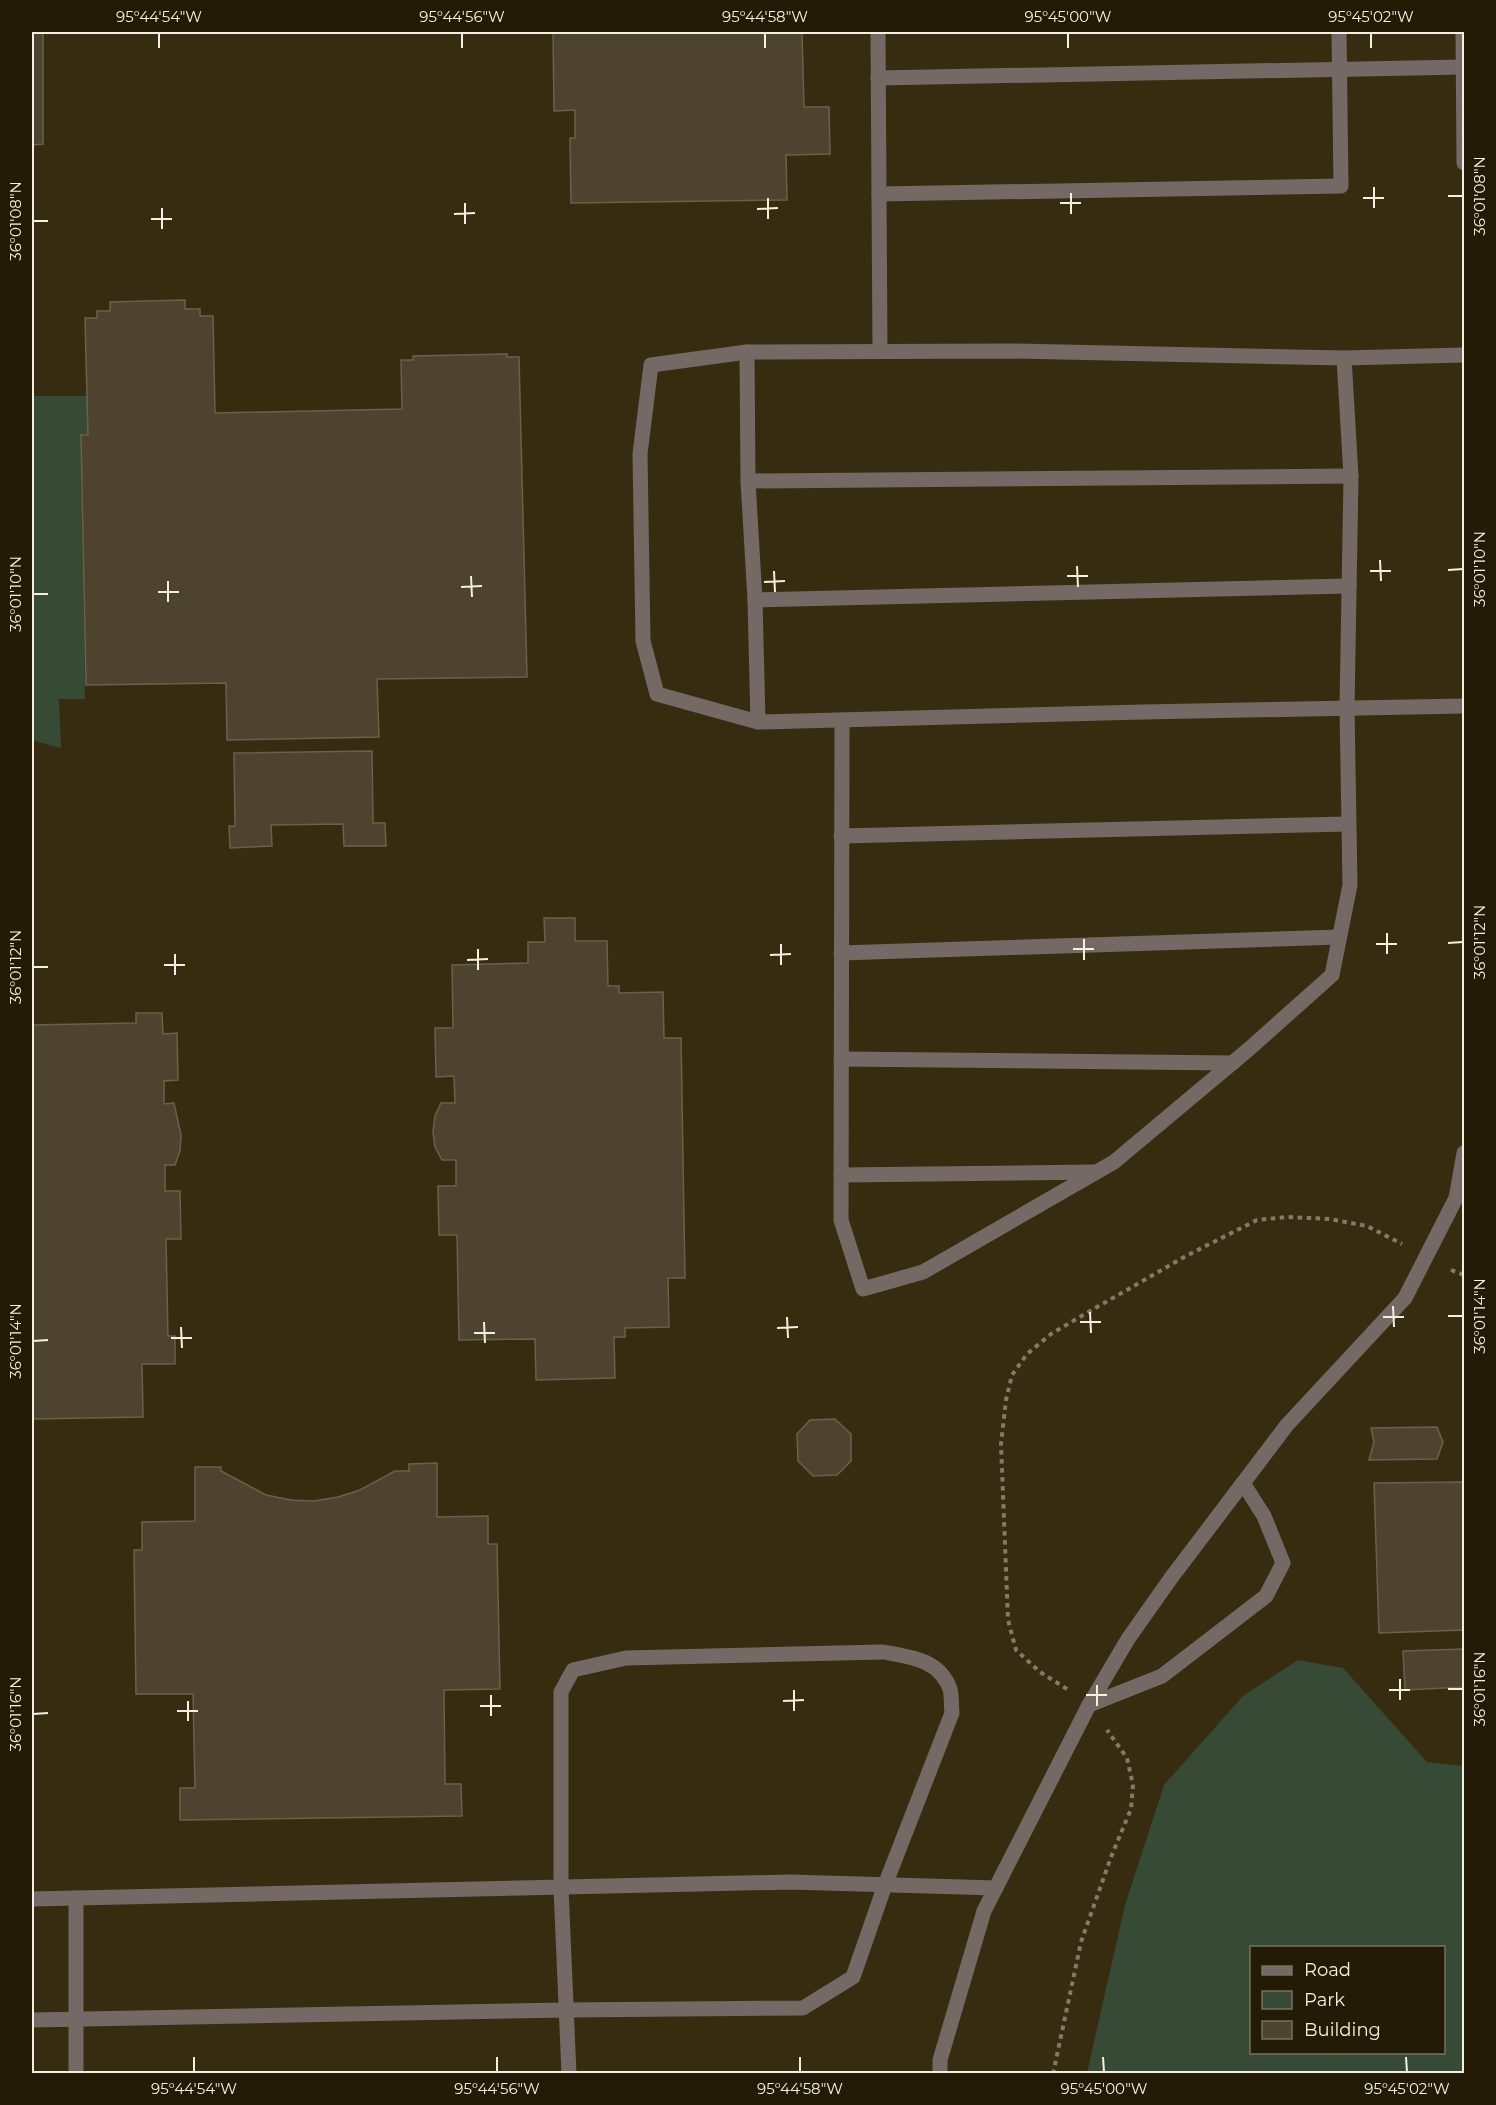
<svg xmlns="http://www.w3.org/2000/svg" width="1496" height="2105" font-family="Montserrat,sans-serif">
  <rect width="100%" height="100%" fill="#2d240f"/>
  <path fill="#382c10" fill-rule="evenodd" d="M32 32H1464V2073L32 2074ZM1252 1948H1444V2052H1252Z"/>
  <g fill="#364a35" fill-rule="evenodd">
    <path d="M32 396H87L88 435 81 436 85 699H59L61 748 35 741 32 742Z"/>
    <path d="M1298 1660 1343 1668 1427 1762 1464 1766V2073H1087L1125 1905 1164 1785 1243 1696ZM1252 1948H1444V2052H1252Z"/>
  </g>
  <g fill="#4d432e" stroke="#6b614b" stroke-width="1.5">
    <path d="M32 32H43V144L32 145Z"/>
    <path d="M553 32H802L804 107H829L830 154 786 155 787 200 571 203 570 138H575V110L554 111Z"/>
    <path d="M185 300V309H200V316H213L215 413 402 409 401 360H413V356L507 354V357H519L527 677 377 679 379 737 227 740 226 683 86 685 81 435H88L85 318H97V311H110V302Z"/>
    <path d="M372 751 373 823H385L386 846H344L343 824 271 825 272 846 230 848 229 826H235L234 753Z"/>
    <path d="M544 918H575V941H607L608 986H619V993L663 992 664 1038H681L685 1278H668L669 1327 625 1328V1337H614L615 1378 536 1380 535 1339 459 1340 457 1235H439L438 1186H456V1160H442L435 1147 433 1132 435 1116 441 1103H455L454 1076 436 1077 435 1028H453L452 965 528 963V942H545Z"/>
    <path d="M136 1013H162L163 1034 177 1033 178 1080 164 1081V1104L174 1103 181 1135 180 1151 175 1165H165V1191H180L181 1239H166L168 1336H175V1364H142L143 1417 32 1419V1025L136 1023Z"/>
    <path d="M835 1419 851 1434V1461L837 1475 813 1476 798 1461 797 1434 810 1420Z"/>
    <path d="M1437 1427 1443 1442 1437 1459 1369 1460 1374 1442 1371 1428Z"/>
    <path d="M437 1463V1517L488 1516V1544H497L500 1689 444 1690 445 1784H461L462 1816 180 1820V1788H195L193 1694H136L134 1550H142V1522L195 1521V1467H221V1471L266 1495 291 1500 314 1501 338 1497 360 1490 395 1471H409V1464Z"/>
    <path d="M1464 1482V1630L1379 1633 1374 1483Z"/>
    <path d="M1464 1649V1687L1405 1690 1403 1651Z"/>
  </g>
  <g fill="none" stroke-linecap="round" stroke-linejoin="round">
    <g stroke="#837b69" stroke-width="4" stroke-dasharray="4.5 4.5" stroke-linecap="butt">
      <path d="M1451 1270 1464 1275"/>
      <path d="M1067 1689 1040 1672 1016 1650 1008 1620 1001 1444 1006 1400 1012 1375 1027 1354 1051 1334 1078 1318 1186 1256 1257 1220 1287 1217 1330 1219 1367 1226 1402 1244"/>
      <path d="M1053 2074 1081 1942 1111 1857 1131 1809 1133 1785 1127 1758 1107 1730"/>
    </g>
    <g stroke="#756966" stroke-width="15">
      <path d="M878 32 880 351"/>
      <path d="M878 78 1464 67"/>
      <path d="M879 194 1341 186 1339 32"/>
      <path d="M747 352 748 481 755 600 758 722"/>
      <path d="M1464 355 1344 358 1011 351 747 352 651 365 640 454 643 641 657 694 758 722 1143 712 1464 706"/>
      <path d="M748 481 1351 476"/>
      <path d="M755 600 1349 586"/>
      <path d="M842 720 841 1220 863 1289 923 1272 1114 1162 1249 1049 1332 975 1350 885 1347 708 1351 476 1344 358"/>
      <path d="M841 836 1348 824"/>
      <path d="M841 953 1339 937"/>
      <path d="M841 1059 1233 1063"/>
      <path d="M841 1175 1096 1172"/>
      <path d="M1089 1705 1162 1676 1266 1596 1283 1563 1264 1516 1243 1483"/>
      <path d="M76 1898V2074"/>
      <path d="M32 1899 790 1882 996 1888"/>
      <path d="M32 2020 567 2010 803 2008 853 1977 885 1885 952 1713C951 1706 952 1696 950 1689 939 1659 910 1657 883 1652L626 1658 573 1670 561 1692V1888L569 2074"/>
    </g>
    <g stroke="#756966" stroke-width="15">
      <path d="M1463 32 1464 163"/>
      <path d="M940 2074V2060L984 1911 1089 1705 1128 1639 1171 1578 1287 1425 1405 1298 1456 1198 1464 1153"/>
    </g>
  </g>
  <path fill="none" stroke="#f5efe2" stroke-width="2" d="M159 33V48M462 33V48M765 33V48M1068 33V48M1371 33V48M1374 187V208M1071 193V214M1448 196H1463M768 198V219M1363 198H1384M465 203V224M1060 203H1081M162 208V229M757 209 778 208M454 214 475 213M151 219H172M33 221H48M1380 560 1381 581M1077 566 1078 587M1448 570 1463 569M774 571 775 592M1370 571H1391M471 576 472 597M1067 576H1088M168 581V602M764 582 785 581M461 587 482 586M158 592H179M33 594H48M1387 933V954M1084 939V960M1448 943 1463 942M781 944V965M1376 944H1397M478 949V970M1073 949H1094M175 954V975M770 955 791 954M467 960 488 959M164 965H185M33 967H48M1393 1306 1394 1327M1090 1312 1091 1333M1448 1316H1463M787 1317 788 1338M1383 1317H1404M484 1322 485 1343M1080 1322H1101M181 1327 182 1348M777 1328 798 1327M474 1333H495M171 1338H192M33 1341 48 1340M1400 1679V1700M1097 1685V1706M1448 1689H1463M794 1690V1711M1389 1690H1410M491 1695V1716M1086 1695H1107M188 1701V1721M783 1701 804 1700M480 1706H501M177 1711H198M33 1714 48 1713M194 2057V2072M497 2057V2072M800 2057V2072M1103 2057 1104 2072M1406 2057 1407 2072"/>
  <rect width="1496" height="2105" fill="none" stroke="#231b06" stroke-width="66"/>
  <rect x="1250" y="1946" width="195" height="108" fill="#231b06" stroke="#77705e" stroke-width="1.5"/>
  <rect x="1262" y="1966" width="30" height="9" fill="#756966" stroke="#77705e" stroke-width="1.5"/>
  <text x="1304" y="1976" font-size="18" fill="#f5efe2">Road</text>
  <rect x="1262" y="1991" width="30" height="18" fill="#364a35" stroke="#77705e" stroke-width="1.5"/>
  <text x="1304" y="2006" font-size="18" fill="#f5efe2">Park</text>
  <rect x="1262" y="2021" width="30" height="18" fill="#4d432e" stroke="#77705e" stroke-width="1.5"/>
  <text x="1304" y="2036" font-size="18" fill="#f5efe2">Building</text>
  <rect x="33" y="33" width="1430" height="2039" fill="none" stroke="#f5efe2" stroke-width="2"/>
  <g font-size="15" text-anchor="middle" fill="#f5efe2">
    <text x="159" y="22">95°44'54"W</text>
    <text x="462" y="22">95°44'56"W</text>
    <text x="765" y="22">95°44'58"W</text>
    <text x="1068" y="22">95°45'00"W</text>
    <text x="1371" y="22">95°45'02"W</text>
    <text transform="translate(1480 196) rotate(-90)" y="5">36°01'08"N</text>
    <text transform="translate(16 221) rotate(-90)" y="5">36°01'08"N</text>
    <text transform="translate(1480 569) rotate(-90)" y="5">36°01'10"N</text>
    <text transform="translate(16 594) rotate(-90)" y="5">36°01'10"N</text>
    <text transform="translate(1480 942) rotate(-90)" y="5">36°01'12"N</text>
    <text transform="translate(16 967) rotate(-90)" y="5">36°01'12"N</text>
    <text transform="translate(1480 1316) rotate(-90)" y="5">36°01'14"N</text>
    <text transform="translate(16 1341) rotate(-90)" y="5">36°01'14"N</text>
    <text transform="translate(1480 1689) rotate(-90)" y="5">36°01'16"N</text>
    <text transform="translate(16 1714) rotate(-90)" y="5">36°01'16"N</text>
    <text x="194" y="2094">95°44'54"W</text>
    <text x="497" y="2094">95°44'56"W</text>
    <text x="800" y="2094">95°44'58"W</text>
    <text x="1104" y="2094">95°45'00"W</text>
    <text x="1407" y="2094">95°45'02"W</text>
  </g>
</svg>
